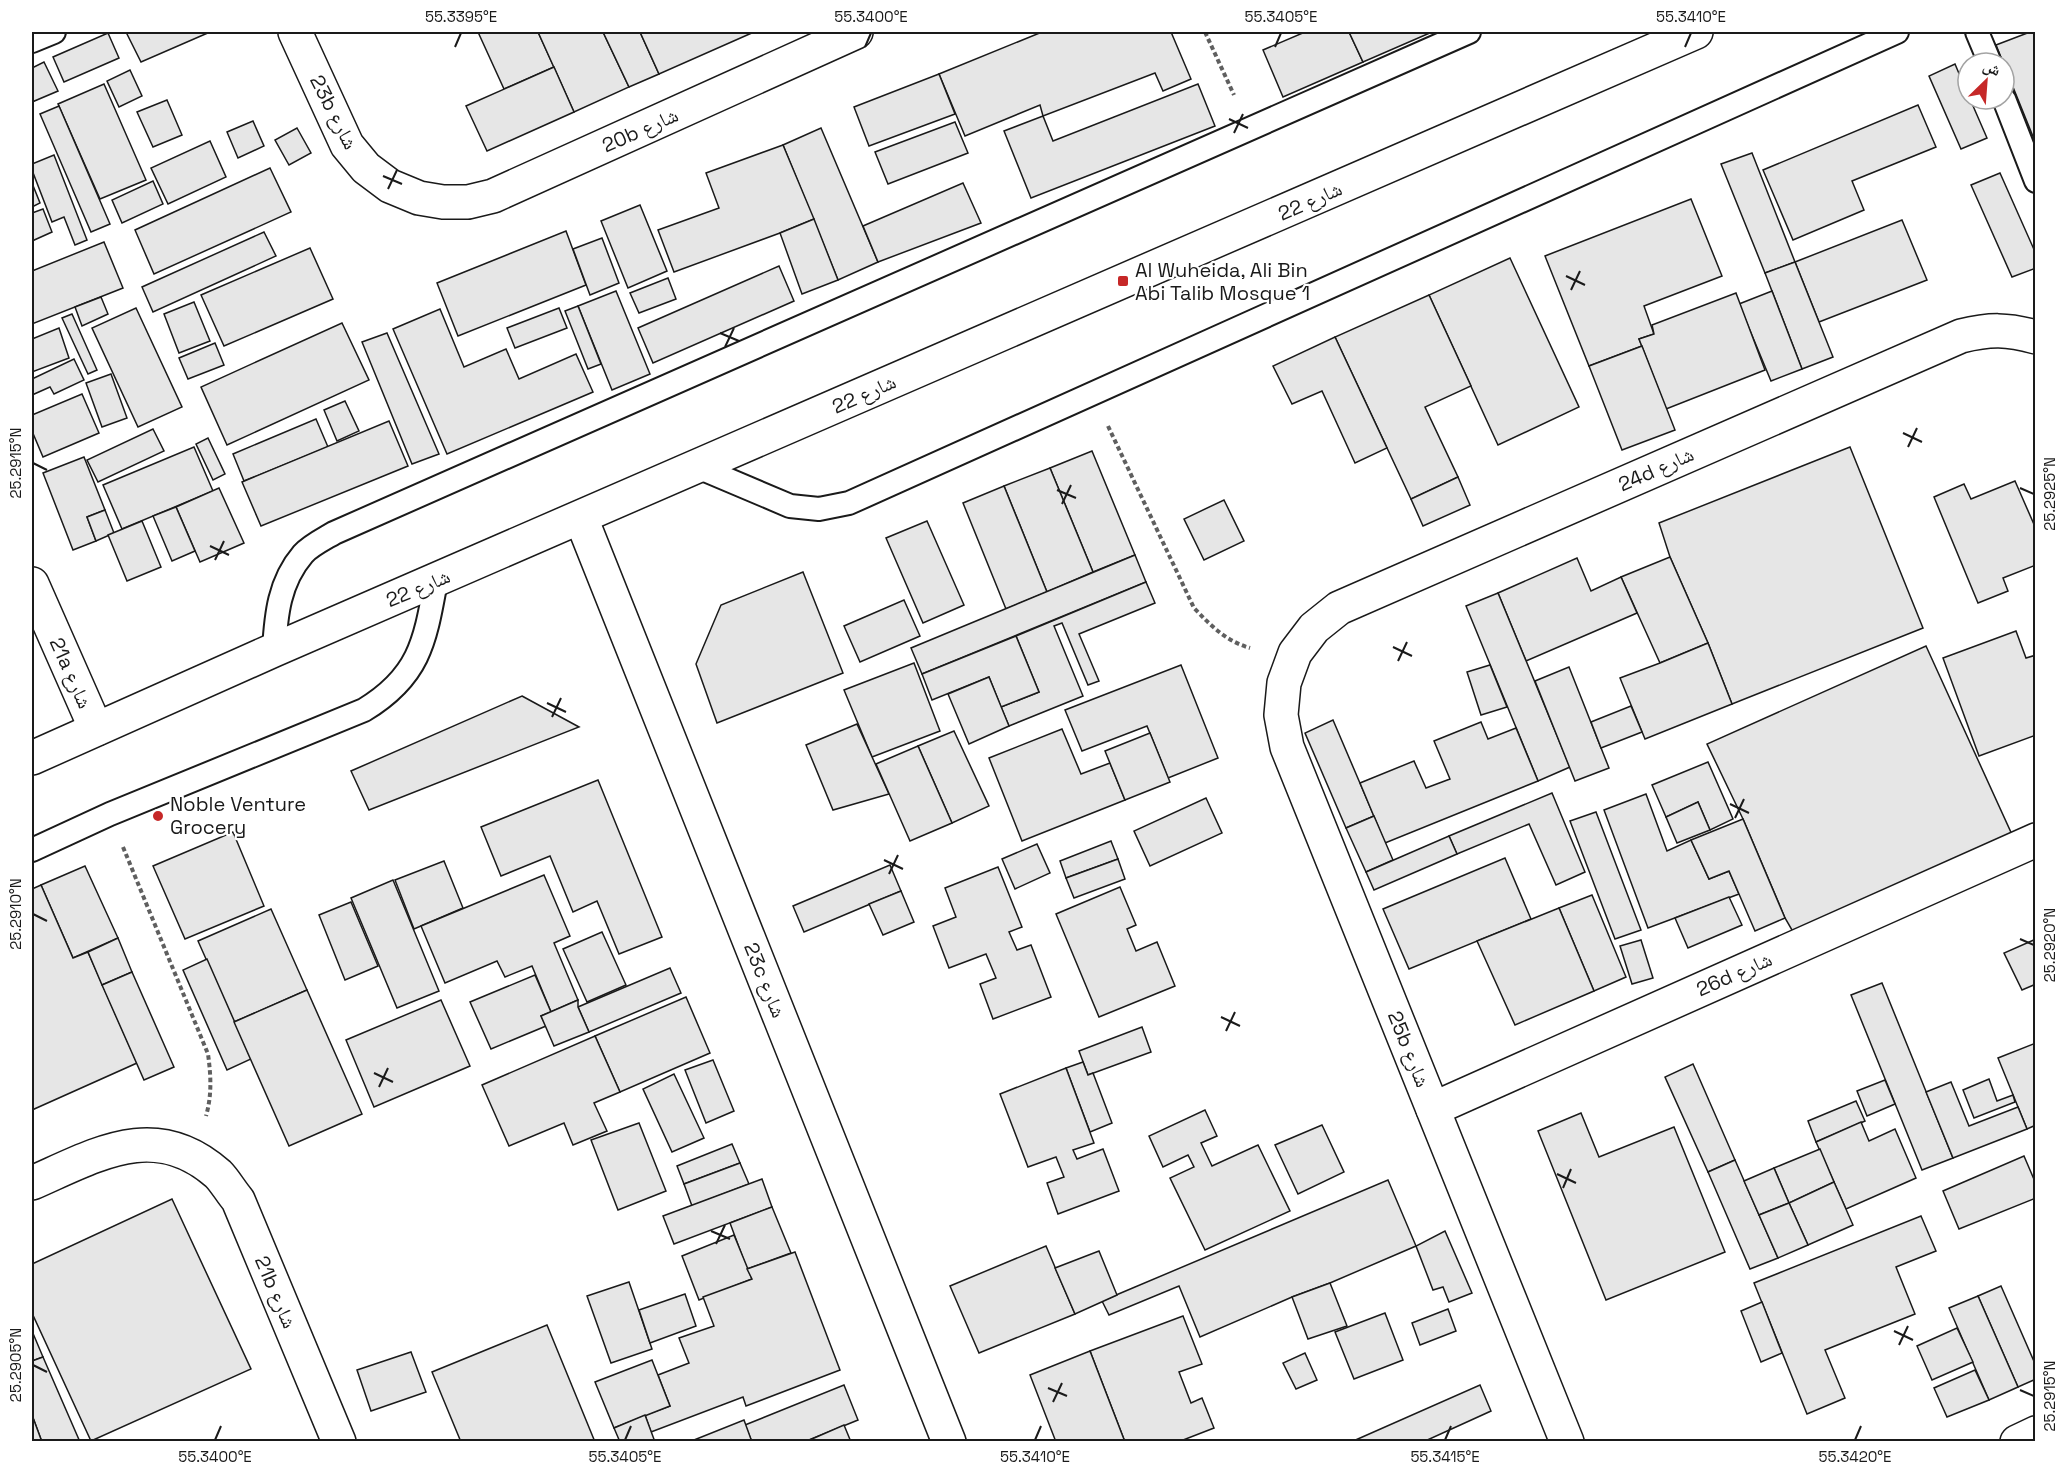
<svg xmlns="http://www.w3.org/2000/svg" width="2067" height="1473" font-family="'Space Grotesk','Noto Naskh Arabic',sans-serif">
  <rect width="100%" height="100%" fill="#fff"/>
  <g fill="#e6e6e6" stroke="#1a1a1a" stroke-width="1.5">
    <path d="M126 32H210L141 62Z"/>
    <path d="M478 32H538L554 67 504 89Z"/>
    <path d="M538 32H603L629 87 574 112Z"/>
    <path d="M603 32H640L659 74 629 87Z"/>
    <path d="M640 32H754L659 74Z"/>
    <path d="M1042 32H1171L1191 79 1163 91 1155 73 1043 116 1040 105 965 136 939 74Z"/>
    <path d="M1305 32H1349L1363 62 1283 97 1263 50Z"/>
    <path d="M1349 32H1432L1363 62Z"/>
    <path d="M2030 32H2036V144L1996 45Z"/>
    <path d="M108 33 119 58 64 82 53 57Z"/>
    <path d="M44 62 58 91 32 102V68Z"/>
    <path d="M1955 64 1968 95V99H1970L1987 138 1961 149 1929 76Z"/>
    <path d="M554 67 574 112 487 151 466 106Z"/>
    <path d="M130 70 142 96 119 107 107 81Z"/>
    <path d="M939 74 955 114 869 146 854 107Z"/>
    <path d="M104 84 146 180 100 199 58 104Z"/>
    <path d="M1198 84 1215 126 1031 198 1004 131 1043 116 1053 141Z"/>
    <path d="M167 100 182 135 153 147 137 112Z"/>
    <path d="M1918 105 1936 147 1852 181 1864 210 1793 240 1763 170Z"/>
    <path d="M59 106 110 224 91 232 40 114Z"/>
    <path d="M253 121 264 146 238 158 227 132Z"/>
    <path d="M955 122 968 153 888 184 875 152Z"/>
    <path d="M297 128 311 153 289 165 275 140Z"/>
    <path d="M821 128 878 262 838 280 783 145Z"/>
    <path d="M210 141 226 177 168 204 151 168Z"/>
    <path d="M783 145 814 219 780 233 674 272 658 230 719 208 706 173Z"/>
    <path d="M1752 153 1795 262 1765 273 1721 164Z"/>
    <path d="M54 155 87 240 75 245 64 217 52 222 32 170V164Z"/>
    <path d="M270 168 291 212 154 274 135 230Z"/>
    <path d="M2000 173 2036 254V268L2012 277 1971 185Z"/>
    <path d="M153 181 163 204 122 223 112 200Z"/>
    <path d="M32 183 40 203 32 207Z"/>
    <path d="M963 183 981 223 878 262 863 226Z"/>
    <path d="M1691 199 1722 276 1644 306 1654 334 1639 339 1642 346 1589 366 1545 256Z"/>
    <path d="M640 205 667 271 628 288 601 221Z"/>
    <path d="M43 209 52 232 32 241V213Z"/>
    <path d="M814 219 838 280 802 294 780 233Z"/>
    <path d="M1902 220 1927 280 1819 322 1795 262Z"/>
    <path d="M566 231 586 285 458 336 437 283Z"/>
    <path d="M264 232 276 256 153 312 142 287Z"/>
    <path d="M602 238 619 283 590 295 573 249Z"/>
    <path d="M104 242 123 288 32 324V271Z"/>
    <path d="M310 248 333 299 224 346 201 295Z"/>
    <path d="M1510 258 1579 407 1498 445 1429 295Z"/>
    <path d="M1795 262 1833 357 1802 369 1765 273Z"/>
    <path d="M779 266 794 301 653 363 638 328Z"/>
    <path d="M668 278 676 299 639 313 630 293Z"/>
    <path d="M616 291 650 374 612 390 578 306Z"/>
    <path d="M1772 291 1802 369 1771 381 1739 304Z"/>
    <path d="M1736 293 1765 370 1666 409 1639 339 1654 334 1652 325Z"/>
    <path d="M1429 295 1471 386 1425 407 1458 477 1411 499 1335 337Z"/>
    <path d="M101 297 108 314 82 326 75 307Z"/>
    <path d="M194 302 210 341 179 353 164 314Z"/>
    <path d="M578 306 601 364 588 369 565 311Z"/>
    <path d="M136 308 182 407 138 427 92 328Z"/>
    <path d="M559 308 567 328 515 348 507 328Z"/>
    <path d="M440 309 464 367 506 349 519 379 576 354 593 392 447 454 393 329Z"/>
    <path d="M72 314 97 370 88 374 62 318Z"/>
    <path d="M342 323 369 380 227 445 201 387Z"/>
    <path d="M59 328 69 358 32 372V339Z"/>
    <path d="M387 333 439 454 412 464 362 342Z"/>
    <path d="M1335 337 1387 448 1355 463 1322 391 1292 404 1273 366Z"/>
    <path d="M215 343 224 365 188 379 179 358Z"/>
    <path d="M1642 346 1675 430 1622 450 1589 366Z"/>
    <path d="M74 359 84 380 54 394 50 387 32 395V379Z"/>
    <path d="M111 374 127 418 102 427 86 383Z"/>
    <path d="M82 394 99 433 43 457 32 431V415Z"/>
    <path d="M345 401 359 431 337 441 324 410Z"/>
    <path d="M316 419 328 447 244 481 233 454Z"/>
    <path d="M389 421 408 466 261 526 242 482Z"/>
    <path d="M153 429 164 451 98 482 87 460Z"/>
    <path d="M208 438 225 474 213 480 196 444Z"/>
    <path d="M194 447 213 491 122 529 103 485Z"/>
    <path d="M1850 447 1923 628 1732 704 1708 643 1670 557 1659 523Z"/>
    <path d="M1092 451 1135 555 1093 572 1050 468Z"/>
    <path d="M84 457 105 510 87 517 96 541 73 550 43 473Z"/>
    <path d="M1050 468 1093 572 1047 592 1004 486Z"/>
    <path d="M1458 477 1470 505 1423 526 1411 499Z"/>
    <path d="M2015 481 2036 529V565L2003 578 2008 591 1978 603 1934 497 1964 484 1971 499Z"/>
    <path d="M1004 486 1047 592 1006 609 963 503Z"/>
    <path d="M219 488 244 543 200 562 176 507Z"/>
    <path d="M1224 500 1244 541 1204 560 1184 519Z"/>
    <path d="M176 507 195 551 172 561 153 516Z"/>
    <path d="M105 510 114 533 96 541 87 517Z"/>
    <path d="M142 521 161 567 127 581 108 535Z"/>
    <path d="M927 521 964 605 923 623 886 538Z"/>
    <path d="M1135 555 1146 582 922 674 911 648Z"/>
    <path d="M1670 557 1708 643 1660 663 1621 577Z"/>
    <path d="M1577 558 1591 591 1621 577 1637 613 1526 661 1498 593Z"/>
    <path d="M803 572 843 673 717 723 696 664 721 605Z"/>
    <path d="M1146 582 1155 603 1079 634 1099 681 1088 685 1062 623 1054 626 1083 696 1009 726 1001 707 1039 692 1016 636Z"/>
    <path d="M1498 593 1570 767 1538 781 1466 606Z"/>
    <path d="M904 600 920 636 860 662 844 626Z"/>
    <path d="M2016 631 2026 658 2036 655V735L1979 756 1943 658Z"/>
    <path d="M1016 636 1039 692 1001 707 989 677 932 700 922 674Z"/>
    <path d="M1708 643 1732 704 1645 739 1620 678 1660 663Z"/>
    <path d="M1926 646 2014 839 1796 937 1785 918 1743 819 1707 744Z"/>
    <path d="M914 663 940 731 872 757 844 690Z"/>
    <path d="M1181 665 1218 758 1168 778 1147 726 1082 751 1065 710Z"/>
    <path d="M1490 665 1507 707 1481 715 1467 672Z"/>
    <path d="M1569 667 1609 768 1575 781 1535 681Z"/>
    <path d="M989 677 1009 726 969 744 948 694Z"/>
    <path d="M522 696 579 727 369 810 351 771Z"/>
    <path d="M1631 706 1642 732 1601 748 1591 722Z"/>
    <path d="M1333 720 1374 816 1346 828 1305 733Z"/>
    <path d="M1481 722 1488 739 1516 728 1538 781 1385 843 1360 783 1414 761 1426 788 1450 779 1434 741Z"/>
    <path d="M857 724 889 794 833 810 806 745Z"/>
    <path d="M1062 729 1081 774 1110 763 1125 800 1022 841 989 758Z"/>
    <path d="M954 731 989 806 952 823 918 746Z"/>
    <path d="M1150 733 1170 782 1125 800 1105 751Z"/>
    <path d="M918 746 952 823 910 841 876 764Z"/>
    <path d="M1708 762 1733 819 1710 830 1698 802 1666 817 1652 785Z"/>
    <path d="M598 780 662 937 619 954 597 901 573 912 550 856 501 876 481 827Z"/>
    <path d="M1552 793 1585 872 1556 885 1529 824 1457 854 1449 836Z"/>
    <path d="M1646 794 1667 851 1691 840 1709 879 1729 871 1739 894 1648 928 1604 810Z"/>
    <path d="M1206 798 1222 833 1150 866 1134 831Z"/>
    <path d="M1698 802 1710 830 1677 843 1666 817Z"/>
    <path d="M1596 812 1641 930 1615 939 1570 821Z"/>
    <path d="M1374 816 1393 860 1366 872 1346 828Z"/>
    <path d="M1743 819 1785 918 1755 931 1729 871 1709 879 1691 840Z"/>
    <path d="M233 832 264 906 185 939 153 866Z"/>
    <path d="M1449 836 1457 854 1374 890 1366 872Z"/>
    <path d="M1111 841 1118 859 1066 878 1060 861Z"/>
    <path d="M1037 844 1050 873 1015 889 1002 859Z"/>
    <path d="M1505 858 1531 919 1409 969 1383 909Z"/>
    <path d="M1118 859 1125 879 1074 898 1066 878Z"/>
    <path d="M444 861 463 908 414 929 395 880Z"/>
    <path d="M890 865 901 891 804 932 793 906Z"/>
    <path d="M85 866 118 938 73 958 41 885Z"/>
    <path d="M998 867 1022 927 1009 932 1017 950 1031 945 1051 997 993 1019 980 984 996 978 986 954 949 968 933 926 956 917 945 888Z"/>
    <path d="M544 875 570 936 554 943 578 1000 551 1012 532 966 505 977 497 961 445 983 421 926Z"/>
    <path d="M393 880 439 991 397 1008 351 898Z"/>
    <path d="M41 885 73 958 88 952 137 1063 32 1110V889Z"/>
    <path d="M1120 887 1136 925 1127 929 1136 951 1157 942 1175 986 1099 1017 1056 914Z"/>
    <path d="M901 891 914 922 883 935 869 904Z"/>
    <path d="M1592 895 1626 977 1594 991 1559 908Z"/>
    <path d="M1729 897 1742 925 1688 948 1675 918Z"/>
    <path d="M351 902 378 966 345 980 319 915Z"/>
    <path d="M1559 908 1594 991 1515 1025 1477 941Z"/>
    <path d="M271 909 307 990 234 1022 198 941Z"/>
    <path d="M602 932 626 985 587 1002 563 949Z"/>
    <path d="M118 938 132 972 102 985 88 952Z"/>
    <path d="M2036 939V984L2022 990 2004 953Z"/>
    <path d="M1641 940 1653 978 1632 984 1620 946Z"/>
    <path d="M207 959 251 1059 227 1070 183 970Z"/>
    <path d="M670 968 681 993 589 1032 578 1007Z"/>
    <path d="M132 972 174 1067 144 1080 102 985Z"/>
    <path d="M535 975 551 1012 541 1016 546 1026 491 1049 470 1002Z"/>
    <path d="M1882 983 1953 1158 1922 1170 1851 995Z"/>
    <path d="M307 990 362 1114 289 1146 234 1022Z"/>
    <path d="M686 997 710 1053 620 1092 595 1036Z"/>
    <path d="M441 1000 470 1066 374 1107 346 1040Z"/>
    <path d="M578 1000V1007L589 1032 554 1046 541 1016Z"/>
    <path d="M1142 1027 1151 1052 1088 1075 1079 1051Z"/>
    <path d="M595 1036 620 1092 594 1103 607 1131 573 1145 564 1123 509 1146 482 1085Z"/>
    <path d="M2036 1043V1125L2027 1129 1998 1058Z"/>
    <path d="M713 1060 734 1111 706 1123 685 1070Z"/>
    <path d="M1083 1062 1088 1075 1093 1073 1112 1123 1090 1132 1066 1068Z"/>
    <path d="M1693 1064 1735 1160 1708 1172 1665 1077Z"/>
    <path d="M1066 1068 1094 1143 1073 1150 1077 1159 1103 1149 1119 1191 1058 1214 1047 1183 1064 1177 1056 1157 1028 1167 1000 1094Z"/>
    <path d="M674 1074 704 1138 672 1152 643 1089Z"/>
    <path d="M1989 1079 1997 1101 2013 1095 2015 1102 1974 1118 1963 1090Z"/>
    <path d="M1885 1080 1895 1104 1867 1116 1857 1091Z"/>
    <path d="M1951 1082 1969 1126 2018 1107 2027 1129 1953 1158 1926 1092Z"/>
    <path d="M1856 1101 1865 1121 1816 1142 1808 1121Z"/>
    <path d="M1205 1110 1217 1136 1201 1143 1212 1166 1258 1145 1290 1211 1205 1250 1170 1178 1194 1167 1188 1155 1163 1167 1149 1136Z"/>
    <path d="M1581 1113 1599 1157 1674 1127 1725 1252 1606 1300 1538 1131Z"/>
    <path d="M1861 1122 1869 1141 1895 1129 1916 1178 1846 1209 1816 1142Z"/>
    <path d="M639 1123 666 1191 618 1210 591 1140Z"/>
    <path d="M1322 1125 1344 1172 1298 1194 1275 1145Z"/>
    <path d="M732 1144 740 1163 684 1184 677 1166Z"/>
    <path d="M1820 1149 1834 1182 1789 1203 1774 1168Z"/>
    <path d="M2024 1156 2036 1184V1198L1959 1229 1943 1191Z"/>
    <path d="M1735 1160 1778 1258 1750 1269 1708 1172Z"/>
    <path d="M740 1163 749 1184 692 1206 684 1184Z"/>
    <path d="M1774 1168 1789 1203 1759 1215 1744 1181Z"/>
    <path d="M762 1179 772 1207 674 1244 663 1216Z"/>
    <path d="M1388 1180 1416 1246 1330 1283 1292 1297 1200 1337 1179 1286 1109 1315 1102 1301Z"/>
    <path d="M1834 1182 1853 1225 1808 1245 1789 1203Z"/>
    <path d="M172 1199 251 1369 91 1441 32 1313V1264Z"/>
    <path d="M1789 1203 1808 1245 1778 1258 1759 1215Z"/>
    <path d="M772 1207 791 1253 747 1269 730 1223Z"/>
    <path d="M1921 1216 1936 1251 1896 1267 1915 1314 1825 1350 1845 1398 1807 1414 1754 1283Z"/>
    <path d="M1445 1231 1472 1293 1449 1302 1443 1287 1433 1290 1416 1246Z"/>
    <path d="M734 1235 752 1279 699 1300 682 1256Z"/>
    <path d="M1046 1246 1075 1314 979 1353 950 1286Z"/>
    <path d="M1099 1251 1117 1295 1075 1314 1055 1268Z"/>
    <path d="M795 1252 840 1370 746 1406 743 1397 651 1432 645 1415 670 1406 658 1375 689 1363 679 1338 714 1326 703 1297 752 1279 747 1269Z"/>
    <path d="M629 1282 652 1349 611 1363 587 1296Z"/>
    <path d="M1330 1283 1347 1326 1308 1339 1292 1297Z"/>
    <path d="M2001 1286 2036 1366V1379L2018 1387 1978 1296Z"/>
    <path d="M685 1294 696 1326 650 1343 639 1310Z"/>
    <path d="M1978 1296 2018 1387 1989 1400 1949 1308Z"/>
    <path d="M1762 1302 1782 1353 1761 1362 1741 1311Z"/>
    <path d="M1448 1309 1456 1331 1420 1345 1412 1323Z"/>
    <path d="M1385 1313 1403 1360 1354 1379 1335 1332Z"/>
    <path d="M1183 1316 1202 1364 1179 1372 1191 1403 1202 1398 1214 1428 1178 1442H1125L1090 1351Z"/>
    <path d="M547 1325 595 1442H461L432 1372Z"/>
    <path d="M1957 1328 1973 1362 1932 1380 1917 1346Z"/>
    <path d="M32 1331 43 1357 32 1361Z"/>
    <path d="M1090 1351 1125 1442H1056L1030 1375Z"/>
    <path d="M411 1352 426 1392 371 1411 357 1370Z"/>
    <path d="M1305 1353 1317 1380 1296 1389 1283 1363Z"/>
    <path d="M43 1357 80 1442H42L32 1415V1361Z"/>
    <path d="M652 1360 670 1406 614 1428 595 1382Z"/>
    <path d="M1975 1370 1989 1400 1947 1417 1934 1388Z"/>
    <path d="M844 1385 858 1420 804 1442H752L745 1425Z"/>
    <path d="M1480 1385 1491 1411 1423 1442H1351Z"/>
    <path d="M32 1415 42 1442H32Z"/>
    <path d="M645 1415 655 1442H620L614 1428Z"/>
    <path d="M744 1420 752 1442H689Z"/>
    <path d="M844 1425 851 1442H805Z"/>
  </g>
  <g fill="none" stroke-linecap="round" stroke-linejoin="round">
    <g stroke="#1a1a1a" stroke-width="26">
      <g id="lane">
        <path d="M1977 32 1990 63"/>
        <path d="M32 41 54 32"/>
        <path d="M2004 99 2036 181"/>
        <path d="M698 467 790 506 819 509 849 503 1897 32"/>
        <path d="M274 650C276 615 279 582 303 554 310 546 324 539 334 533L1469 32"/>
        <path d="M32 850 110 814 364 710C420 676 425 641 436 581"/>
      </g>
    </g>
    <g stroke="#1a1a1a" stroke-width="36">
      <g id="street">
        <path d="M295 32 347 145 366 168 390 186 419 198 443 202H468L493 196 856 32"/>
        <path d="M581 518 949 1442"/>
        <path d="M32 584 96 729"/>
        <path d="M32 758 274 650 1696 32"/>
        <path d="M1433 1109 2036 840"/>
        <path d="M32 1183C96 1155 155 1118 218 1174 225 1181 231 1192 238 1200L339 1442"/>
        <path d="M1567 1442 1287 747 1281 715 1284 683 1295 653 1314 628 1339 608 1961 336C1990 329 2007 329 2036 337"/>
        <path d="M2017 1442 2036 1433"/>
      </g>
    </g>
    <g stroke="#5f5f5f" stroke-width="4" stroke-dasharray="4.5 3" stroke-linecap="butt">
      <path d="M1205 32 1234 95"/>
      <path d="M1108 426 1194 608C1211 626 1226 641 1250 648"/>
      <path d="M123 847 208 1054C211 1076 212 1095 206 1116"/>
    </g>
    <use href="#lane" stroke="#fff" stroke-width="22"/>
    <use href="#street" stroke="#fff" stroke-width="33"/>
  </g>
  <path fill="none" stroke="#1a1a1a" stroke-width="2" d="M455 47 461 33M865 47 871 33M1275 47 1281 33M1685 47 1691 33M1229 119 1248 128M1234 133 1243 114M383 176 402 184M388 189 397 170M1566 276 1585 285M1571 290 1580 271M720 333 739 341M725 347 734 328M1903 433 1922 442M1908 447 1917 428M33 463 47 470M2020 488 2034 494M1057 490 1076 498M1062 504 1071 485M210 546 229 555M215 560 224 541M1393 647 1412 656M1398 661 1407 642M547 703 566 712M552 717 561 698M1730 804 1749 813M1735 818 1744 799M884 860 903 869M889 874 898 855M33 914 47 921M2020 939 2034 945M1221 1017 1240 1026M1226 1031 1235 1012M374 1073 393 1082M379 1087 388 1068M1557 1174 1576 1183M1563 1188 1571 1169M711 1231 730 1239M716 1244 725 1225M1894 1331 1913 1340M1899 1345 1908 1326M33 1365 47 1372M1048 1388 1067 1396M2020 1390 2034 1396M1053 1402 1062 1383M215 1440 221 1426M625 1440 631 1426M1035 1440 1041 1426M1445 1440 1451 1426M1855 1440 1861 1426"/>
  <g fill="#c62828" stroke="#fff" stroke-width="2">
    <rect x="1117" y="275" width="12" height="12" rx="3"/>
    <circle cx="158" cy="816" r="6"/>
  </g>
  <g text-anchor="middle" stroke-width="4.5" stroke-linejoin="round" paint-order="stroke">
    <g font-size="20" fill="#1a1a1a" stroke="#fff">
      <text transform="translate(334 112) rotate(63)" y="7">23b شارع</text>
      <text transform="translate(640 130) rotate(-24)" y="7">20b شارع</text>
      <text transform="translate(1310 201) rotate(-24)" y="7">شارع 22</text>
      <text transform="translate(864 394) rotate(-24)" y="7">شارع 22</text>
      <text transform="translate(1656 469) rotate(-24)" y="7">24d شارع</text>
      <text transform="translate(418 588) rotate(-23)" y="7">شارع 22</text>
      <text transform="translate(71 673) rotate(66)" y="7">21a شارع</text>
      <text transform="translate(1734 974) rotate(-24)" y="7">26d شارع</text>
      <text transform="translate(765 980) rotate(68)" y="7">23c شارع</text>
      <text transform="translate(1409 1049) rotate(68)" y="7">25b شارع</text>
      <text transform="translate(276 1292) rotate(67)" y="7">21b شارع</text>
    </g>
    <g font-size="20" fill="#1a1a1a" stroke="#fff" text-anchor="start">
      <text x="1135" y="277">Al Wuheida, Ali Bin<tspan x="1135" dy="23">Abi Talib Mosque 1</tspan></text>
      <text x="170" y="811">Noble Venture<tspan x="170" dy="23">Grocery</tspan></text>
    </g>
  </g>
  <rect width="2067" height="1473" fill="none" stroke="#ffffff" stroke-width="66"/>
  <g transform="translate(1986 81) rotate(25)"><circle r="28" fill="#ffffff" stroke="#a3a3a3" stroke-width="1.5"/>
  <path d="M0-4.5L10 22L0 15L-10 22Z" fill="#c62828"/>
  <text y="-9" font-size="16" font-weight="bold" text-anchor="middle" fill="#1a1a1a">ش</text>
  </g>
  <rect x="33" y="33" width="2001" height="1407" fill="none" stroke="#1a1a1a" stroke-width="2"/>
  <g font-size="15" text-anchor="middle" fill="#1a1a1a">
    <text x="461" y="22">55.3395°E</text>
    <text x="871" y="22">55.3400°E</text>
    <text x="1281" y="22">55.3405°E</text>
    <text x="1691" y="22">55.3410°E</text>
    <text transform="translate(16 463) rotate(-90)" y="5">25.2915°N</text>
    <text transform="translate(2050 494) rotate(-90)" y="5">25.2925°N</text>
    <text transform="translate(16 914) rotate(-90)" y="5">25.2910°N</text>
    <text transform="translate(2050 945) rotate(-90)" y="5">25.2920°N</text>
    <text transform="translate(16 1365) rotate(-90)" y="5">25.2905°N</text>
    <text transform="translate(2050 1396) rotate(-90)" y="5">25.2915°N</text>
    <text x="215" y="1462">55.3400°E</text>
    <text x="625" y="1462">55.3405°E</text>
    <text x="1035" y="1462">55.3410°E</text>
    <text x="1445" y="1462">55.3415°E</text>
    <text x="1855" y="1462">55.3420°E</text>
  </g>
</svg>
